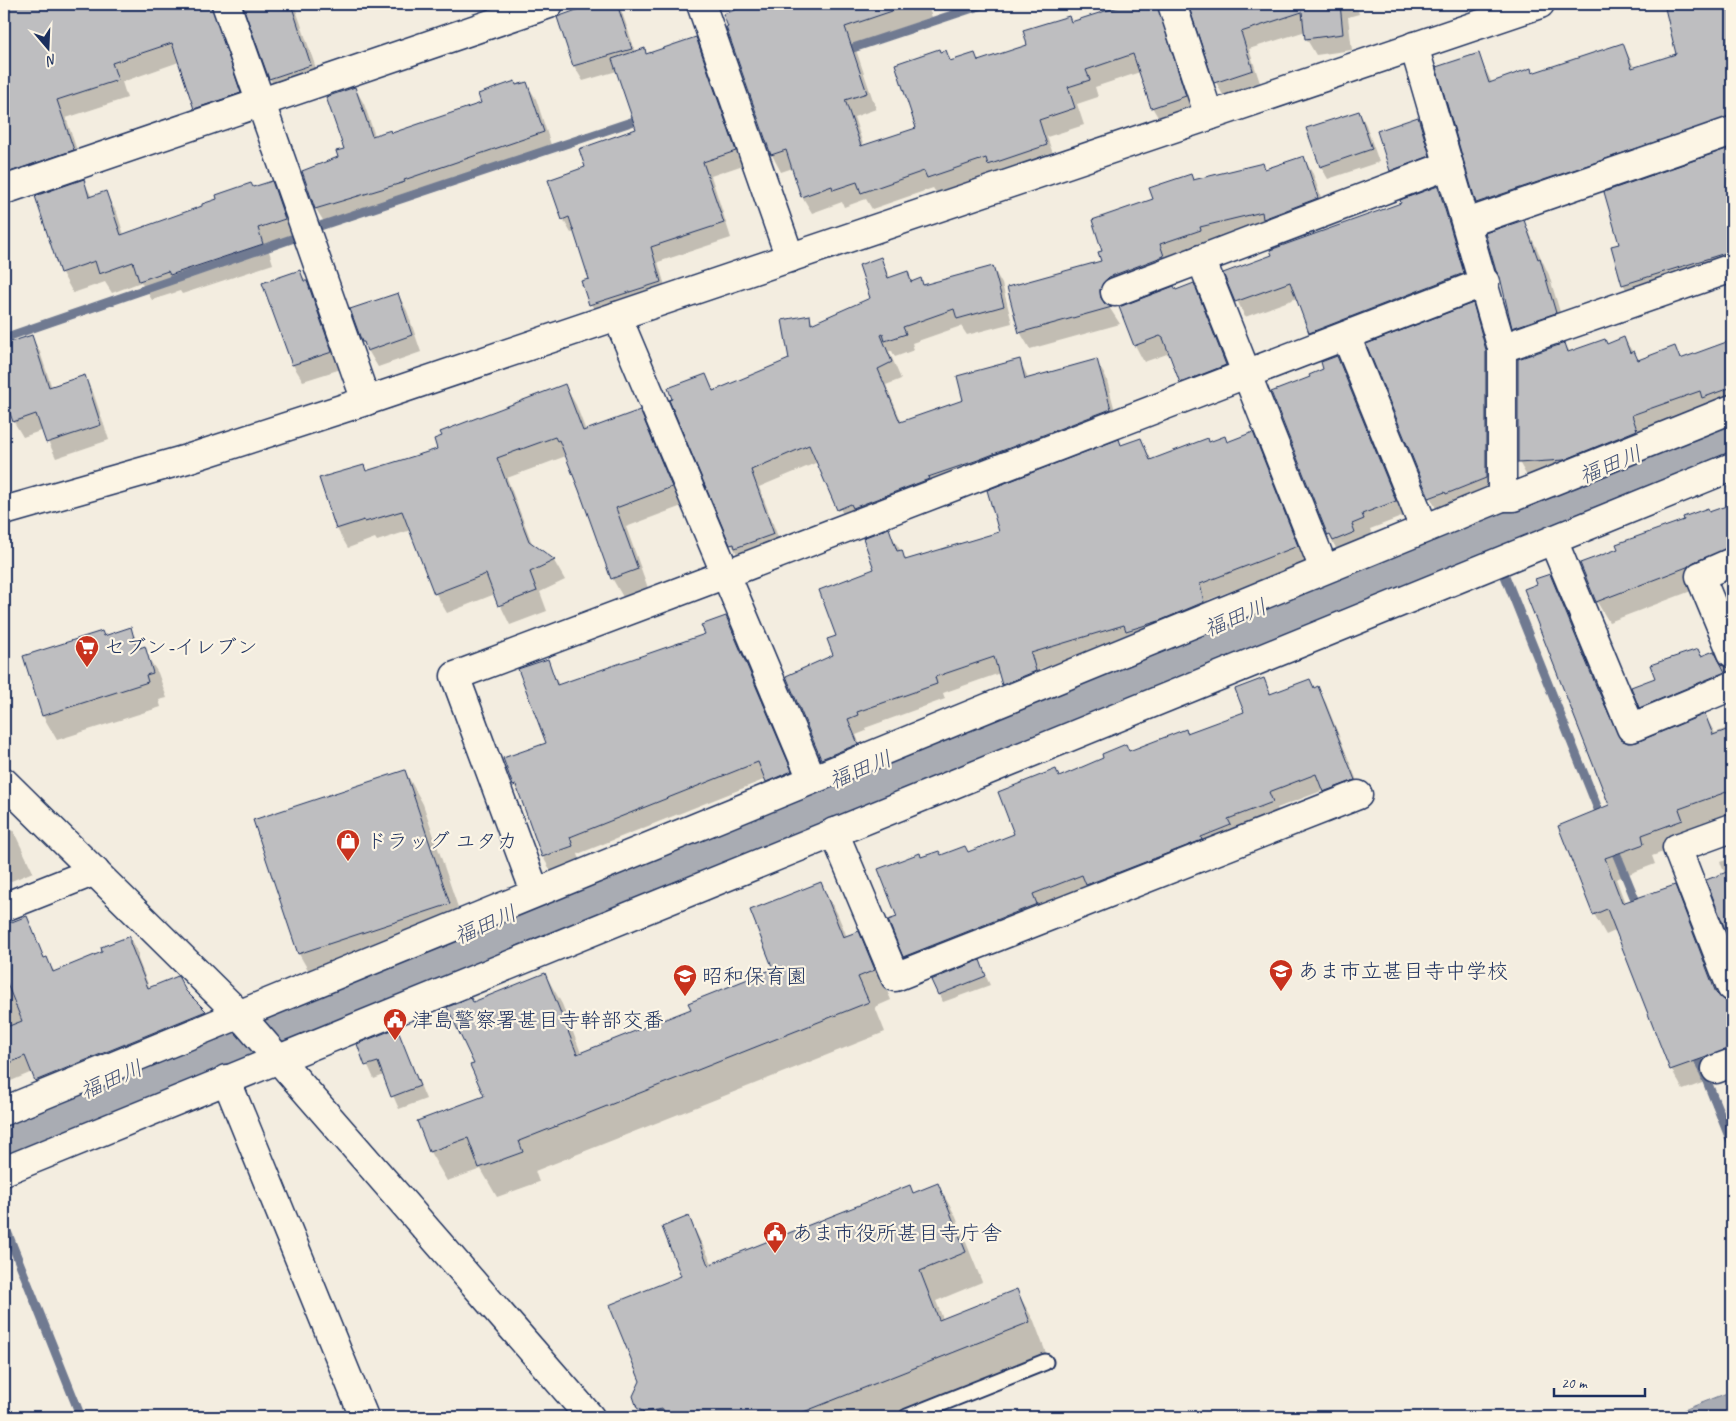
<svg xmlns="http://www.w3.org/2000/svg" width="1736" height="1421" font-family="Caveat,'Klee One',sans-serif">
  <rect width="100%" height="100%" fill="#f3ede0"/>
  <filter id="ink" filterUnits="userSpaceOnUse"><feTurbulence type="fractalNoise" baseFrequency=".02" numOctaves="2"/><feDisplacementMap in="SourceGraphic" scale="10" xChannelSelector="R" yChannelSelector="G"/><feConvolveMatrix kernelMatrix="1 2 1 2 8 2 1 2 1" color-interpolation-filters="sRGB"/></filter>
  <g filter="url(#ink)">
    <g fill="#a9acb3" stroke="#707a91">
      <path d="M1732 418V451L4 1156V1123Z"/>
      <path d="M1732 1391V1417H1669V1416Z"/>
    </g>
    <g fill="#0003">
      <path d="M4 4H294L321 83 281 97 270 79 246 9 241 7 250 111 205 126 195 108 179 62 122 82 127 98 66 118 83 168 4 198Z"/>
      <path d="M583 4H619L636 53 644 50 647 55 695 39 704 53 743 165 711 176 731 238 658 262 668 296 599 318 591 304V279L575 232 571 233 563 219 587 168 638 130 617 71 583 81 574 66 585 8Z"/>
      <path d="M756 4H927L932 17 854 44 876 109 854 117 864 147 918 129 940 53 945 51 951 62 975 54 979 62 1029 46 1072 23 1120 7 1119 4H1356L1359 14 1348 17 1352 50 1316 55 1306 38V31L1249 49 1261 86 1225 99 1216 82 1191 8 1186 5 1194 113 1162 124 1152 107 1140 72 1095 87 1098 97 1077 104 1084 125 1047 137 1056 162 937 194 933 188 872 209 866 199 844 207 842 202 812 213 802 196 793 168 781 172 772 155 727 28 729 27 725 15Z"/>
      <path d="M1665 4H1732V132L1486 218 1477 203 1438 68 1478 54 1492 83 1530 70 1533 74 1623 45 1635 69 1677 54Z"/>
      <path d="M514 82 517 86 526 83 536 99 552 148 413 196 414 198 326 225 316 209 303 172 340 158 345 150 355 88 364 104 375 136 393 134 483 103Z"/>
      <path d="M1359 112 1366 125 1379 162 1328 179 1321 167 1308 129Z"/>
      <path d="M1418 119 1427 135 1438 172 1401 187 1391 170Z"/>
      <path d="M1732 149V269L1632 299 1623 284 1621 245 1605 193Z"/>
      <path d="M1303 157 1313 174 1327 215 1112 299 1109 307 1120 324 1030 349 1020 332 1102 262 1104 252 1154 200 1191 175 1194 181 1263 164 1266 170Z"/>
      <path d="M83 181 92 197 105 193 117 213 124 235 271 182 283 202 296 239 268 248 273 264 182 294 180 291 152 300 141 282 112 293 105 282 73 293 62 273 36 197Z"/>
      <path d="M1438 187 1447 202 1472 289 1319 348 1310 332 1297 298 1245 317 1225 274 1403 204Z"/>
      <path d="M1524 221 1549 275 1565 329 1523 343 1514 327Z"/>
      <path d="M880 259 891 279 907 273 913 282 921 280 924 286 993 268 1002 284 1012 323 967 335 961 326 912 343 914 350 895 357 892 351H889L901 379 886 385 902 423 965 401 1019 360 1029 379 1096 361 1106 377 1119 426 848 525 818 462 759 487 783 550 741 561 732 545 671 400 706 375 715 392 791 359 809 317 813 324 872 299Z"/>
      <path d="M300 271 316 299 341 369 303 381 293 365 263 283Z"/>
      <path d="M1193 285 1203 301 1235 381 1190 399 1181 382 1170 353 1144 362 1135 345 1176 291Z"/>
      <path d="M398 294 407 311 421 352 378 367 363 342Z"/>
      <path d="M1472 305 1480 319 1494 366V493L1438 512 1430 497Z"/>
      <path d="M31 336 40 352 52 388 84 377 93 392 109 440 56 458 43 430 23 437 14 422 4 391V346Z"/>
      <path d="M1624 339 1639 361 1675 348 1682 360 1732 341V405L1708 406 1639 431 1645 446 1528 478 1519 462 1565 344 1570 352 1607 345Z"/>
      <path d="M1337 357 1345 372 1404 516 1370 529 1372 534 1360 539 1363 547 1337 550 1329 535 1311 378 1325 370Z"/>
      <path d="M565 385 576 405 586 431 639 412 650 431 682 506 626 527 648 588 623 597 612 578 566 456 507 478 533 546 554 561 565 580 540 592 547 611 510 625 495 594 447 613 436 594 411 530 377 541 375 538 348 548 337 529 364 467 367 472 439 450Z"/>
      <path d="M1252 433 1261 449 1306 562 1208 600 1212 618 1039 669 1044 687 1012 700 1000 673 943 693 945 699 865 728 866 731 856 735 866 760 831 774 822 759 787 677 834 656 838 637 876 570 888 530 907 561 1001 533 1122 446 1141 439 1152 461 1209 444 1227 443Z"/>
      <path d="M1732 505V571L1699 588 1609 622 1597 602 1581 564Z"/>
      <path d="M1550 575 1562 596 1622 742 1629 745 1637 744 1705 716 1715 733 1732 726V815L1694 841 1652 856 1655 864 1616 879 1625 903 1674 886 1686 907 1723 1001 1732 1004V1072L1683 1090 1672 1070 1617 930 1606 935 1594 914 1611 806 1539 585Z"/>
      <path d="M726 617 735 634 800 788 777 797 766 779 578 854 581 863 552 873 543 857 523 800 514 785 548 744 547 661 559 685 706 635Z"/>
      <path d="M130 629 158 673 167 698 159 700 161 707 57 740 43 716 104 637Z"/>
      <path d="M1698 650 1702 657 1732 669V694L1652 728 1641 707 1657 679Z"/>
      <path d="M1264 680 1272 695 1310 681 1315 689 1317 687 1326 703 1363 796 1333 807 1324 790 1277 808 1281 818 914 972 905 956 898 918 921 858 968 854 1016 835 1056 770 1060 778 1245 713Z"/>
      <path d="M405 771 423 804 468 937 318 987 299 954 254 821Z"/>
      <path d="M13 830 33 872 4 884V834Z"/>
      <path d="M1732 858V944L1708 880 1725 874 1720 862Z"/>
      <path d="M820 883 837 913 847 937 858 933 875 962 891 1000 875 1007 885 1032 535 1171 539 1182 497 1197 481 1169 447 1181 430 1152 418 1122 486 1097 475 1064 472 1003 545 974 562 1004 581 1053 693 1010 775 970Z"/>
      <path d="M26 918 45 959 55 972 104 952 129 937 138 952V959L150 989 187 993 205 1012 213 1027 45 1096 32 1072 4 1084V927Z"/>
      <path d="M979 962 990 985 943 1002 939 995Z"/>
      <path d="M397 1029 426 1099 399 1109 384 1075 374 1079 359 1045Z"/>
      <path d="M938 1185 955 1215 982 1282 936 1301 943 1319 1016 1290 1034 1321 1046 1353 884 1417H644L639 1408 683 1276 688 1217 713 1265 909 1186 914 1194Z"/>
    </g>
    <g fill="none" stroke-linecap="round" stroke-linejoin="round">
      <g stroke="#707a91" stroke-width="9">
        <path d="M841 52 985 4"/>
        <path d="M314 228 643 118"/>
        <path d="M4 338 297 237"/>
        <path d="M1505 576 1602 819"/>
        <path d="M1612 843 1639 909"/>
        <path d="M1694 1049 1732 1144"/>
        <path d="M4 1224 81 1417"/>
      </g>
    </g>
    <g fill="#bebec0" stroke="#1b2f5e">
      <path d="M4 4H211L241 93 194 109 172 43 112 63 118 80 57 100 74 150 4 174Z"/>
      <path d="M242 4H291L311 65 269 79Z"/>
      <path d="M593 4H617L632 49 573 66 557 17Z"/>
      <path d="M753 4H900L901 8 845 27 867 93 845 100 861 146 916 128 895 64 939 49 940 52 946 50 950 61 975 53 978 61 1027 45 1023 30 1069 16 1071 22 1127 4H1157L1186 96 1151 108 1133 54 1086 70 1090 80 1068 87 1075 108 1039 120 1047 145 988 165 986 158 927 178 924 171 861 193 857 182 833 190 832 186 801 197 786 150 771 155 726 27H728L723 14Z"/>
      <path d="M1188 4H1340L1343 34 1305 39 1302 12 1241 32 1253 70 1214 83Z"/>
      <path d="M1664 4H1732V116L1476 203 1436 67 1479 53 1489 83 1531 68 1532 73 1623 43 1632 68 1676 54Z"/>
      <path d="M696 37 736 151 703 162 724 223 651 247 661 282 589 305 581 281 589 279 569 217 562 220 548 180 585 167 579 149 636 129 612 59 645 48 646 54Z"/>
      <path d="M515 81 516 85 527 82 544 132 404 180 405 182 315 209 302 171 338 157 336 151 344 149 326 97 355 87 372 136 391 130 392 133 481 103 478 94Z"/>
      <path d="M1359 111 1372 149 1320 167 1306 128Z"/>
      <path d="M1418 117 1430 156 1390 171 1377 131Z"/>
      <path d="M1732 147V251L1622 285 1611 246 1619 244 1604 192Z"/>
      <path d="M1304 156 1318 198 1263 219 1262 212 1200 227 1201 230 1160 244 1164 256 1109 277 1103 283 1100 290 1101 298 1105 304 1112 307 1019 333 1007 287 1101 261 1098 252 1102 251 1092 220 1153 199 1149 188 1191 174 1193 180 1263 163 1265 169Z"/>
      <path d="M84 179 89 197 106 191 121 235 202 206V204L217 199 216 195 251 183 253 187 272 181 285 219 258 228 263 244 170 275 168 271 139 281 133 262 99 274 95 261 60 273 35 196Z"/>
      <path d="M1438 186 1464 273 1309 333 1290 282 1235 302 1223 273 1272 255 1270 250 1401 203 1400 200Z"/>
      <path d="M1524 220 1538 259 1540 258 1556 313 1512 328 1500 277 1496 271 1485 233Z"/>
      <path d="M881 257 888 278 908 271 911 282 921 278 923 285 993 266 1004 306 957 319 954 309 903 327 906 334 885 341 883 334 881 335 892 362 878 369 900 422 963 400 957 376 1020 359 1025 379 1097 359 1111 409 978 460 928 477 929 479 853 508 851 504 837 510 809 445 751 470 774 534 735 548 734 544 730 545 669 400 672 399 668 388 706 374 713 391 789 359 782 320 810 315 811 324 870 298 859 265Z"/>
      <path d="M300 270 304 281H307L332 352 292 365 262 283Z"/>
      <path d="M1194 283 1226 365 1180 383 1163 338 1160 336 1134 346 1119 307 1174 286 1176 290Z"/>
      <path d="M398 293 412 335 367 351 364 342H362L350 309Z"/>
      <path d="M1473 303 1486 350V478L1446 494 1445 492 1429 498 1366 344Z"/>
      <path d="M32 335 49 387 85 375 101 425 46 443 36 414 13 422 4 396V344Z"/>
      <path d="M1624 337 1630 353 1634 351 1638 360 1675 346 1680 359 1732 340V387L1702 398 1700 391 1632 415 1637 430 1564 460 1518 463V359L1565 343 1568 352 1605 339 1607 344Z"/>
      <path d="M1337 356 1396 501 1362 514 1364 519 1352 524 1355 532 1333 541 1330 535 1328 536 1271 392 1310 377 1309 375 1323 369 1321 362Z"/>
      <path d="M565 384 583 431 640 410 672 487 616 508 638 569 611 579 579 490 559 440 557 441 555 437 497 458 529 541 555 560 530 572 537 591 498 606 486 574 434 594 402 511 365 522 364 520 336 529 319 478 364 465 366 471 437 449 434 439 442 436 440 432Z"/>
      <path d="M1253 432 1298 546 1200 584 1204 602 1159 621 1126 631 1124 625 1031 653 1036 671 1002 685 994 657 935 677 937 684 857 712 858 715 848 719 858 744 821 759 786 676 833 655 827 639 836 636 819 590 874 569 863 538 889 528 897 551 902 550 905 560 999 532 987 490 1119 439 1121 445 1141 438 1150 460 1208 438 1209 442 1225 436 1227 442Z"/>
      <path d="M1732 504V547L1694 562 1687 567 1596 602 1580 563 1618 549 1616 544 1684 520 1683 517 1708 508 1709 512Z"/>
      <path d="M1550 574 1597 688 1621 740 1628 743 1637 742 1705 714 1713 735 1732 728V790L1679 809 1683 820 1642 835 1644 844 1605 858 1622 903 1675 885 1716 993 1723 1000 1732 1003V1048L1670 1070 1607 909 1593 915 1558 826 1609 805 1524 589 1537 584 1535 579Z"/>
      <path d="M726 616 792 771 766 782 758 762 570 837 573 846 542 857 516 785 513 786 503 758 546 743 518 669 548 659 557 685 705 634 701 625Z"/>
      <path d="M131 627 137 649 145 646 153 673 146 675 148 682 42 716 23 656 102 631 104 636Z"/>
      <path d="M1698 649 1701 656 1714 651 1725 672 1639 708 1631 687 1655 678 1650 665Z"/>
      <path d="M1264 678 1270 694 1310 679 1314 688 1318 686 1355 780 1323 792 1316 774 1269 792 1273 802 1228 819 1231 825 1201 837 1202 840 1086 885 1082 875 1033 894 1037 904 903 957 888 920 897 917 878 869 920 853 921 857 939 851 941 855 965 846 968 852 1014 834 998 792 1056 769 1059 777 1103 758 1102 754 1126 744 1129 751 1186 729 1187 733 1244 712 1235 689Z"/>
      <path d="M405 770 450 904 298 954 253 820Z"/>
      <path d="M1732 870V947L1706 880Z"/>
      <path d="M821 882 843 937 859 931 875 970 858 977 869 1002 519 1141 523 1152 479 1168 468 1138 429 1152 417 1121 484 1096 470 1065 474 1064 447 1007 471 998 473 1002 545 973 577 1054 691 1009 688 1003 773 969 750 910Z"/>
      <path d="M27 916 44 958 47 957 53 972 102 952 101 947 130 936V943L148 988 178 976 186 991 206 1011 35 1081 25 1056 10 1063 4 1047V1028L22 1021 4 976V925Z"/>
      <path d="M980 960 986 976 938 995 931 980Z"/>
      <path d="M397 1028 420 1086 391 1097 378 1062 365 1066 357 1044Z"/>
      <path d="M938 1183 966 1252 920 1271 939 1320 1017 1289 1030 1322 791 1417H666L663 1409 644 1412 637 1408 633 1396 640 1381 609 1305 681 1276 662 1227 689 1216 708 1265 910 1185 913 1193Z"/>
    </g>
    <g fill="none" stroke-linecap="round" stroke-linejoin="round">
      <g stroke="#1b2f5e" stroke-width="19">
        <path id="service" d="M907 1417 1045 1362"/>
      </g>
      <g stroke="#1b2f5e" stroke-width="31">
        <g id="minor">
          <path d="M226 4 366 401"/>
          <path d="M701 4 790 258"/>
          <path d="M1172 4 1209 116"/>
          <path d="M1414 46 1502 348V497"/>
          <path d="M4 190 549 4"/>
          <path d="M1467 223 1732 131"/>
          <path d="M1201 259 1324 569"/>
          <path d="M1115 292 1449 165"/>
          <path d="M617 316 812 779"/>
          <path d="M1346 336 1424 528"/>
          <path d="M1502 348 1732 268"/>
          <path d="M1553 540 1631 728 1732 686"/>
          <path d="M1732 562 1700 576 1732 653"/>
          <path d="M1732 828 1677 848 1731 987H1732"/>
          <path d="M834 832 895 977 1358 795"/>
          <path d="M535 892 455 676 726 574 1485 282"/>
          <path d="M4 907 95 871"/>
          <path d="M1716 1069 1732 1063"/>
          <path d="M226 1079 364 1417"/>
          <path d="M4 1111 1502 497H1513L1732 409"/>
          <path d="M4 1171 1732 467"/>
        </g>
      </g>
      <g stroke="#1b2f5e" stroke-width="31">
        <g id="tertiary">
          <path d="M4 511 187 459 366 401 1540 4"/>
          <path d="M4 782 239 1014 590 1417"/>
        </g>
      </g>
      <use href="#service" stroke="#fcf5e5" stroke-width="15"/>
      <use href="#minor" stroke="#fcf5e5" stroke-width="28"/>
      <use href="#tertiary" stroke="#fcf5e5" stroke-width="28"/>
    </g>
  </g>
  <defs>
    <g id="supermarket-pin" transform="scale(1.25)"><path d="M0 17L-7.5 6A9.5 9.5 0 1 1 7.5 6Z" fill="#c8321e" stroke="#fcf5e5"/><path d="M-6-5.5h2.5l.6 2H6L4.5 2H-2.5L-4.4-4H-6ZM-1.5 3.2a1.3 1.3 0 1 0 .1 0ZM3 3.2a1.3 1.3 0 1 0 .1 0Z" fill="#fff"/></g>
    <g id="shop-pin" transform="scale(1.25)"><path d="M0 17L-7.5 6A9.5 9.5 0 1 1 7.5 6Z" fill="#c8321e" stroke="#fcf5e5"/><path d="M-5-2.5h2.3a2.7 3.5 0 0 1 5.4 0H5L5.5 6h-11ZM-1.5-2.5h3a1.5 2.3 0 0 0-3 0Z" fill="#fff"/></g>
    <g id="school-pin" transform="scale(1.25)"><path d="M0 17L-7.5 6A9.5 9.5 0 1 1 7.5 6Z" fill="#c8321e" stroke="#fcf5e5"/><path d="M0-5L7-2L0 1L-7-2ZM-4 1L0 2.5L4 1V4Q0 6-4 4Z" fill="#fff"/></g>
    <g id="civic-pin" transform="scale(1.25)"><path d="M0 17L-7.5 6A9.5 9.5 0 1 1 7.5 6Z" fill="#c8321e" stroke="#fcf5e5"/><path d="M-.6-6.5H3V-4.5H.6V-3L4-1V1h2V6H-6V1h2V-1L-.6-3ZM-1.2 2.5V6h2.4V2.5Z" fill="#fff"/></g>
  </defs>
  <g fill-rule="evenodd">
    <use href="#supermarket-pin" x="87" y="647"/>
    <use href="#shop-pin" x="348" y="841"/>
    <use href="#school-pin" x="1281" y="971"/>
    <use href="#school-pin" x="685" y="976"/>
    <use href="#civic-pin" x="395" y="1020"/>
    <use href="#civic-pin" x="775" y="1233"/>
  </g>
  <g text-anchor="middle" stroke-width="4.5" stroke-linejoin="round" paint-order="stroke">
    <g font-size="21" fill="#1b2f5e" stroke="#fcf5e5" text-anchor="start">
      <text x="104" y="654">セブン-イレブン</text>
      <text x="366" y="848">ドラッグ ユタカ</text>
      <text x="1298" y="978">あま市立甚目寺中学校</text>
      <text x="702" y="983">昭和保育園</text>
      <text x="412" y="1027">津島警察署甚目寺幹部交番</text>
      <text x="792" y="1240">あま市役所甚目寺庁舎</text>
    </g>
    <g font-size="22" font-style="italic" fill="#465478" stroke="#fcf5e5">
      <text transform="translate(1610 464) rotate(-22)" y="8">福田川</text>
      <text transform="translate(1235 617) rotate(-22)" y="8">福田川</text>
      <text transform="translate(860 769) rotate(-22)" y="8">福田川</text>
      <text transform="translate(485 924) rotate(-23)" y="8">福田川</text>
      <text transform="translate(111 1079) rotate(-23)" y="8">福田川</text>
    </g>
  </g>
  <rect width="1736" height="1421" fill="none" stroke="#fcf5e5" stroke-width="20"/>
  <rect x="10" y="10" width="1716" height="1401" fill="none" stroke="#1b2f5e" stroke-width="2" filter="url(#ink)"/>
  <g transform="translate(48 48) rotate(161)" stroke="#fcf5e5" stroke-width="4" paint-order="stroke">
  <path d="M0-4L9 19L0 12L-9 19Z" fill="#1b2f5e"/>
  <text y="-8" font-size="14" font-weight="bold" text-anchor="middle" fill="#1b2f5e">N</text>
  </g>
  <path d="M1554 1388v8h91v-8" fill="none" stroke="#1b2f5e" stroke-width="2.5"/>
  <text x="1561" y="1388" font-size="15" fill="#1b2f5e" stroke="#fcf5e5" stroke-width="4" paint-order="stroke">20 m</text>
</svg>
